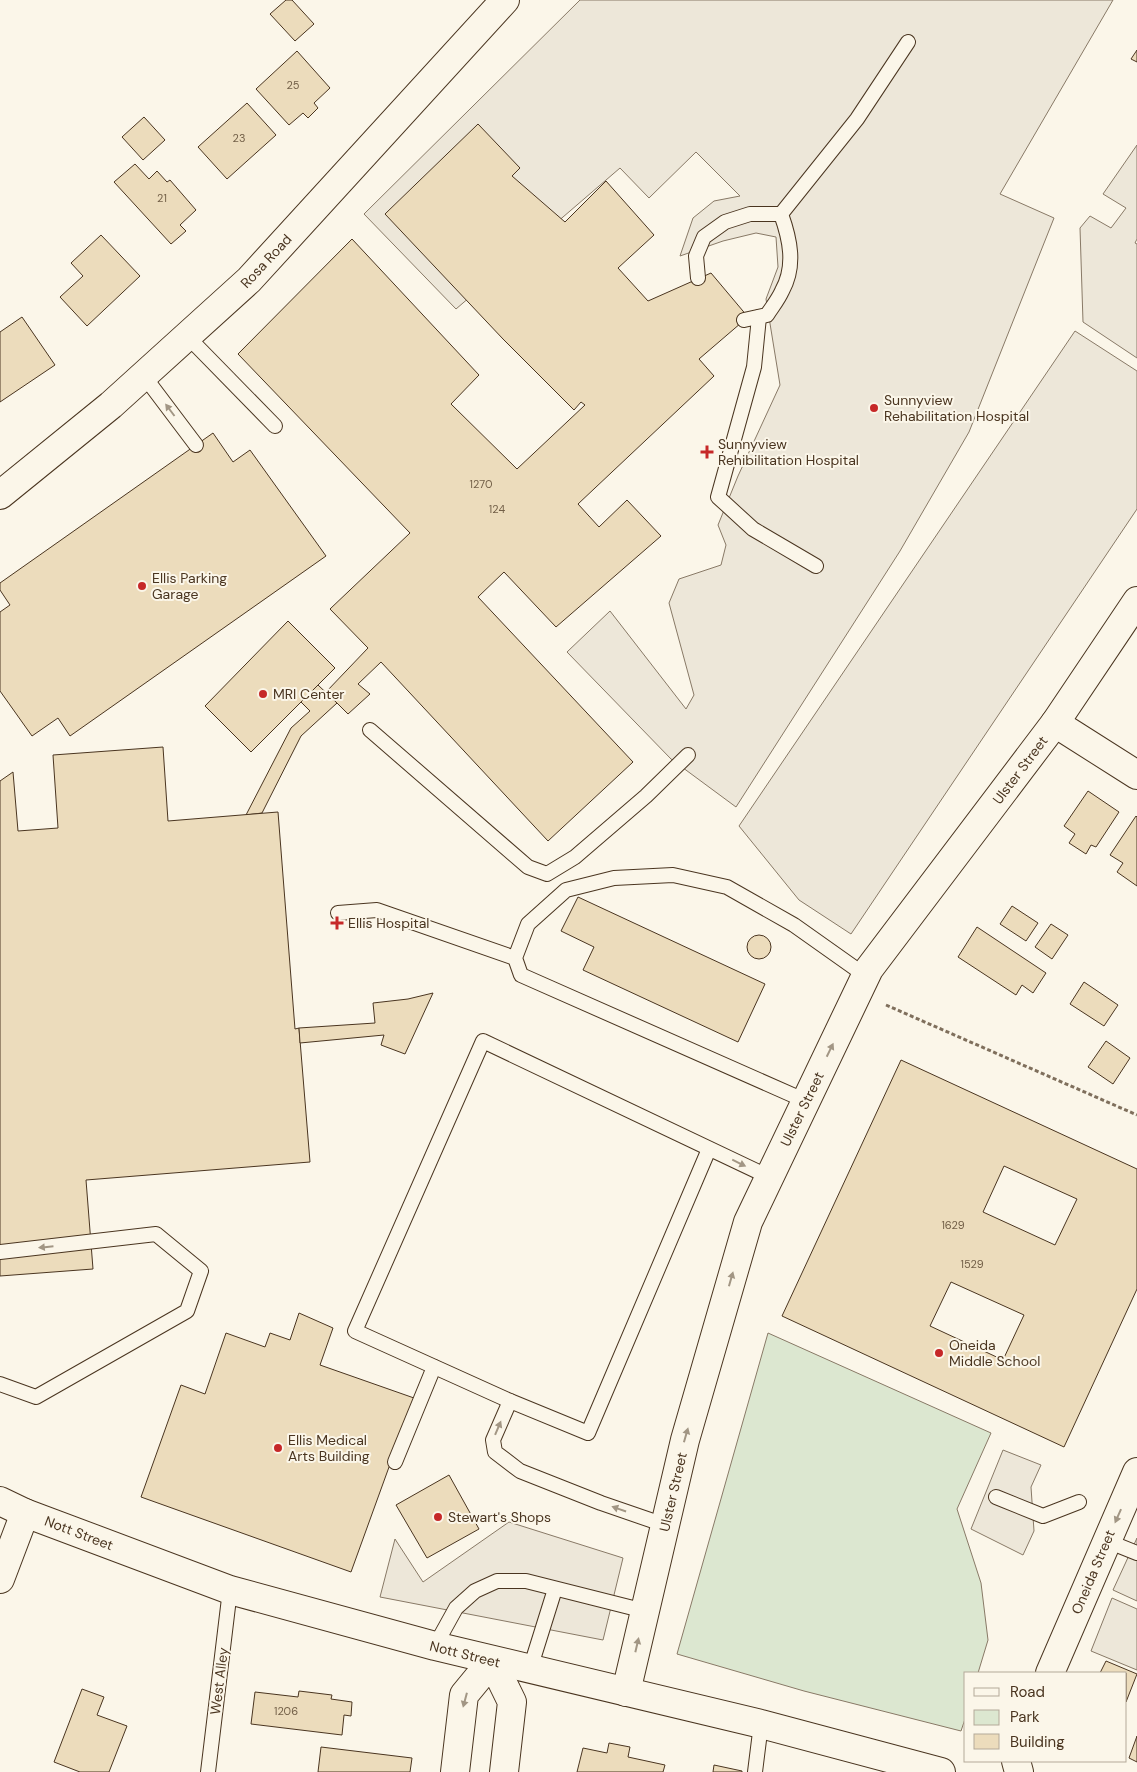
<svg xmlns="http://www.w3.org/2000/svg" width="1137" height="1772" font-family="'DM Sans',sans-serif">
  <rect width="100%" height="100%" fill="#fbf6e9"/>
  <path fill="#dce7d0" stroke="#887966" d="M768 1333 991 1433 957 1509 981 1583 988 1640 978 1673H966V1716L961 1731 804 1691 677 1654Z"/>
  <g fill="#ede7d9" stroke="#887966">
    <path d="M580 0H1113L1000 194 1054 218 969 432 900 551 736 807 671 759 567 652 610 611 686 709 694 695 669 603 679 579 721 565 726 545 718 525 738 476 780 385 766 299 778 267 776 237 756 233 723 241 680 256 693 218 714 201 740 196 696 152 649 198 620 168 456 309 364 214Z"/>
    <path d="M1137 145V239L1135 243 1137 244V358L1083 322 1080 228 1090 216 1111 228 1126 208 1103 194Z"/>
    <path d="M1075 331 1137 371V509L851 934 799 900 739 826Z"/>
    <path d="M1003 1450 1041 1465 1031 1487 1034 1531 1023 1555 971 1529Z"/>
    <path d="M509 1522 623 1558 603 1640 380 1597 395 1539 423 1582Z"/>
    <path d="M1137 1538V1601L1113 1590Z"/>
    <path d="M1112 1598 1137 1609V1670L1091 1651Z"/>
  </g>
  <g fill="#ecdcbc" stroke="#4a3520" fill-rule="evenodd">
    <path d="M286 0H292L314 24 295 41 270 14Z"/>
    <path d="M1137 50V62L1131 59Z"/>
    <path d="M297 51 330 88 314 103 318 108 308 118 303 113 289 125 256 89Z"/>
    <path d="M247 103 276 135 227 179 198 147Z"/>
    <path d="M144 117 165 140 143 160 122 137Z"/>
    <path d="M478 124 520 168 512 176 565 222 606 181 654 235 618 268 648 301 711 273 748 317 699 359 714 376 578 504 599 527 627 500 661 536 556 627 504 572 478 597 633 762 548 841 381 662 358 684 370 694 348 714 326 692 368 648 330 609 410 533 238 354 352 239 479 375 451 404 517 469 585 405 581 402 574 410 503 339 385 214Z"/>
    <path d="M135 164 149 179 157 171 167 182 170 180 196 210 180 225 186 231 171 244 114 182Z"/>
    <path d="M101 235 140 276 87 326 60 297 83 276 71 263Z"/>
    <path d="M22 317 55 365 0 402V332Z"/>
    <path d="M213 433 233 462 250 450 326 556 70 736 58 718 32 736 0 691V612L10 605 0 590V583Z"/>
    <path d="M288 621 335 668 251 752 205 706Z"/>
    <path d="M318 685 337 703 301 736 262 813 246 815 291 728 310 711 301 702Z"/>
    <path d="M163 747 168 821 278 812 295 1029 299 1028 310 1162 86 1180 93 1269 0 1276V781L13 772 18 831 58 828 53 755Z"/>
    <path d="M1088 791 1119 812 1096 847 1091 845 1086 854 1069 843 1075 834 1064 826Z"/>
    <path d="M1136 816 1137 817V886L1117 872 1123 863 1110 855Z"/>
    <path d="M578 897 765 984 738 1042 583 970 594 947 561 931Z"/>
    <path d="M1012 906 1038 923 1026 941 1000 924Z"/>
    <path d="M1051 924 1068 935 1052 959 1035 947Z"/>
    <path d="M977 927 1046 973 1033 993 1022 985 1016 995 958 957Z"/>
    <circle cx="759" cy="947" r="12"/>
    <path d="M1084 982 1118 1005 1104 1026 1070 1004Z"/>
    <path d="M433 993 405 1054 381 1045 384 1035 300 1043 299 1028 375 1023 373 1003 408 999Z"/>
    <path d="M1106 1041 1130 1058 1113 1084 1088 1067Z"/>
    <path d="M901 1060 1137 1169V1289L1064 1447 782 1316ZM1004 1166 1077 1199 1055 1245 983 1212ZM951 1282 1024 1315 1003 1360 930 1326Z"/>
    <path d="M299 1313 333 1328 320 1365 414 1398 351 1572 141 1497 181 1385 205 1394 226 1333 265 1347 270 1333 290 1340Z"/>
    <path d="M449 1475 479 1529 427 1558 396 1505Z"/>
    <path d="M1106 1661 1137 1674 1126 1702V1673H1100Z"/>
    <path d="M82 1689 104 1697 97 1715 127 1726 109 1772H80L54 1762Z"/>
    <path d="M299 1691 332 1695 331 1699 352 1702 351 1716 344 1715 342 1735 251 1724 255 1692 298 1697Z"/>
    <path d="M1137 1736V1762L1129 1758Z"/>
    <path d="M609 1743 630 1747 628 1757 665 1765 663 1772H577L583 1748 607 1753Z"/>
    <path d="M321 1747 412 1758 410 1772H318Z"/>
    <path d="M714 1765 742 1771V1772H713Z"/>
  </g>
  <g fill="none" stroke-linecap="round" stroke-linejoin="round">
    <g stroke="#4a3520" stroke-width="16">
      <g id="service">
        <path d="M698 278 696 256 704 237 725 222 750 214H781L857 119 908 42"/>
        <path d="M759 317 754 367 718 497 753 529 816 566"/>
        <path d="M744 320 767 315C772 307 778 300 782 291 796 266 790 239 781 214"/>
        <path d="M187 336 275 426"/>
        <path d="M144 376 196 445"/>
        <path d="M370 730 528 867 547 874 575 857 646 796 688 755"/>
        <path d="M338 913 377 910 515 958"/>
        <path d="M806 1101 521 975 515 958 528 924 566 890 614 878 673 875 727 887 794 925 866 976"/>
        <path d="M709 1149 588 1433 510 1401 355 1331 483 1041 769 1177"/>
        <path d="M0 1252 156 1234 201 1271 187 1311 36 1397 0 1384"/>
        <path d="M510 1401 493 1440 495 1452 520 1471 601 1503 665 1525"/>
        <path d="M395 1462 434 1367"/>
        <path d="M996 1497 1043 1516 1079 1502"/>
        <path d="M1107 1541 1137 1553"/>
        <path d="M435 1646 456 1608 475 1591 497 1581H526L645 1611"/>
        <path d="M530 1669 555 1589"/>
        <path d="M208 1772 230 1590"/>
        <path d="M755 1772 761 1724"/>
      </g>
    </g>
    <g stroke="#4a3520" stroke-width="30">
      <g id="minor">
        <path d="M1055 723 1137 775"/>
        <path d="M0 1579 25 1513"/>
        <path d="M1050 1673 1137 1472"/>
        <path d="M626 1692 685 1440 748 1222 869 969 1055 723 1137 601"/>
        <path d="M1016 1761 1019 1772"/>
        <path d="M455 1772 464 1695 492 1661 512 1702 504 1772"/>
      </g>
    </g>
    <g stroke="#4a3520" stroke-width="30">
      <path id="tertiary" d="M0 495 111 405 249 280 505 0"/>
    </g>
    <g stroke="#4a3520" stroke-width="30">
      <path id="secondary" d="M0 1501 25 1513 230 1590 435 1646 761 1724 941 1772"/>
    </g>
    <path stroke="#7f6f5c" stroke-width="3" stroke-dasharray="4 2.5" stroke-linecap="butt" d="M886 1005 1137 1115"/>
    <use href="#service" stroke="#fbf6e9" stroke-width="14"/>
    <use href="#minor" stroke="#fbf6e9" stroke-width="28"/>
    <use href="#tertiary" stroke="#fbf6e9" stroke-width="28"/>
    <use href="#secondary" stroke="#fbf6e9" stroke-width="28"/>
  </g>
  <defs><path id="oneway-solid" d="M-6-.8H1V-3.2L6.5 0L1 3.2V.8H-6Z" transform="scale(1.25)"/></defs>
  <g fill="#a29684">
    <use href="#oneway-solid" transform="translate(170 410) rotate(-127)"/>
    <use href="#oneway-solid" transform="translate(830 1050) rotate(-64)"/>
    <use href="#oneway-solid" transform="translate(739 1163) rotate(26)"/>
    <use href="#oneway-solid" transform="translate(46 1247) rotate(174)"/>
    <use href="#oneway-solid" transform="translate(731 1279) rotate(-74)"/>
    <use href="#oneway-solid" transform="translate(498 1428) rotate(-67)"/>
    <use href="#oneway-solid" transform="translate(686 1435) rotate(-74)"/>
    <use href="#oneway-solid" transform="translate(619 1509) rotate(-161)"/>
    <use href="#oneway-solid" transform="translate(1118 1516) rotate(114)"/>
    <use href="#oneway-solid" transform="translate(637 1645) rotate(-77)"/>
    <use href="#oneway-solid" transform="translate(465 1700) rotate(105)"/>
  </g>
  <g fill="#c62828" stroke="#fbf6e9" stroke-width="2">
    <circle cx="874" cy="408" r="5"/>
    <path d="M704.5 444.5h5v5h5v5h-5v5h-5v-5h-5v-5h5z"/>
    <circle cx="142" cy="586" r="5"/>
    <circle cx="263" cy="694" r="5"/>
    <path d="M334.5 915.5h5v5h5v5h-5v5h-5v-5h-5v-5h5z"/>
    <circle cx="939" cy="1353" r="5"/>
    <circle cx="278" cy="1448" r="5"/>
    <circle cx="438" cy="1517" r="5"/>
  </g>
  <g text-anchor="middle" stroke-width="4" stroke-linejoin="round" paint-order="stroke">
    <g font-size="11" fill="#725f47">
      <text x="293" y="89">25</text>
      <text x="239" y="142">23</text>
      <text x="162" y="202">21</text>
      <text x="481" y="488">1270</text>
      <text x="497" y="513">124</text>
      <text x="953" y="1229">1629</text>
      <text x="972" y="1268">1529</text>
      <text x="286" y="1715">1206</text>
    </g>
    <g font-size="14" fill="#4a3520" stroke="#fbf6e9">
      <text transform="translate(266 261) rotate(-47)" y="5">Rosa Road</text>
      <text transform="translate(1020 770) rotate(-53)" y="5">Ulster Street</text>
      <text transform="translate(802 1109) rotate(-64)" y="5">Ulster Street</text>
      <text transform="translate(673 1492) rotate(-77)" y="5">Ulster Street</text>
      <text transform="translate(79 1533) rotate(21)" y="5">Nott Street</text>
      <text transform="translate(1093 1572) rotate(-67)" y="5">Oneida Street</text>
      <text transform="translate(465 1654) rotate(14)" y="5">Nott Street</text>
      <text transform="translate(219 1681) rotate(-83)" y="5">West Alley</text>
    </g>
    <g font-size="14" fill="#4a3520" stroke="#fbf6e9" text-anchor="start">
      <text x="884" y="405">Sunnyview<tspan x="884" dy="16">Rehabilitation Hospital</tspan></text>
      <text x="718" y="449">Sunnyview<tspan x="718" dy="16">Rehibilitation Hospital</tspan></text>
      <text x="152" y="583">Ellis Parking<tspan x="152" dy="16">Garage</tspan></text>
      <text x="273" y="699">MRI Center</text>
      <text x="348" y="928">Ellis Hospital</text>
      <text x="949" y="1350">Oneida<tspan x="949" dy="16">Middle School</tspan></text>
      <text x="288" y="1445">Ellis Medical<tspan x="288" dy="16">Arts Building</tspan></text>
      <text x="448" y="1522">Stewart's Shops</text>
    </g>
  </g>
  <rect x="964" y="1672" width="162" height="90" fill="#fbf6e9" stroke="#b4a999"/>
  <rect x="974" y="1688" width="25" height="8" fill="#fbf6e9" stroke="#b4a999"/>
  <text x="1010" y="1697" font-size="15" fill="#4a3520">Road</text>
  <rect x="974" y="1710" width="25" height="15" fill="#dce7d0" stroke="#b4a999"/>
  <text x="1010" y="1722" font-size="15" fill="#4a3520">Park</text>
  <rect x="974" y="1734" width="25" height="15" fill="#ecdcbc" stroke="#b4a999"/>
  <text x="1010" y="1747" font-size="15" fill="#4a3520">Building</text>
</svg>
